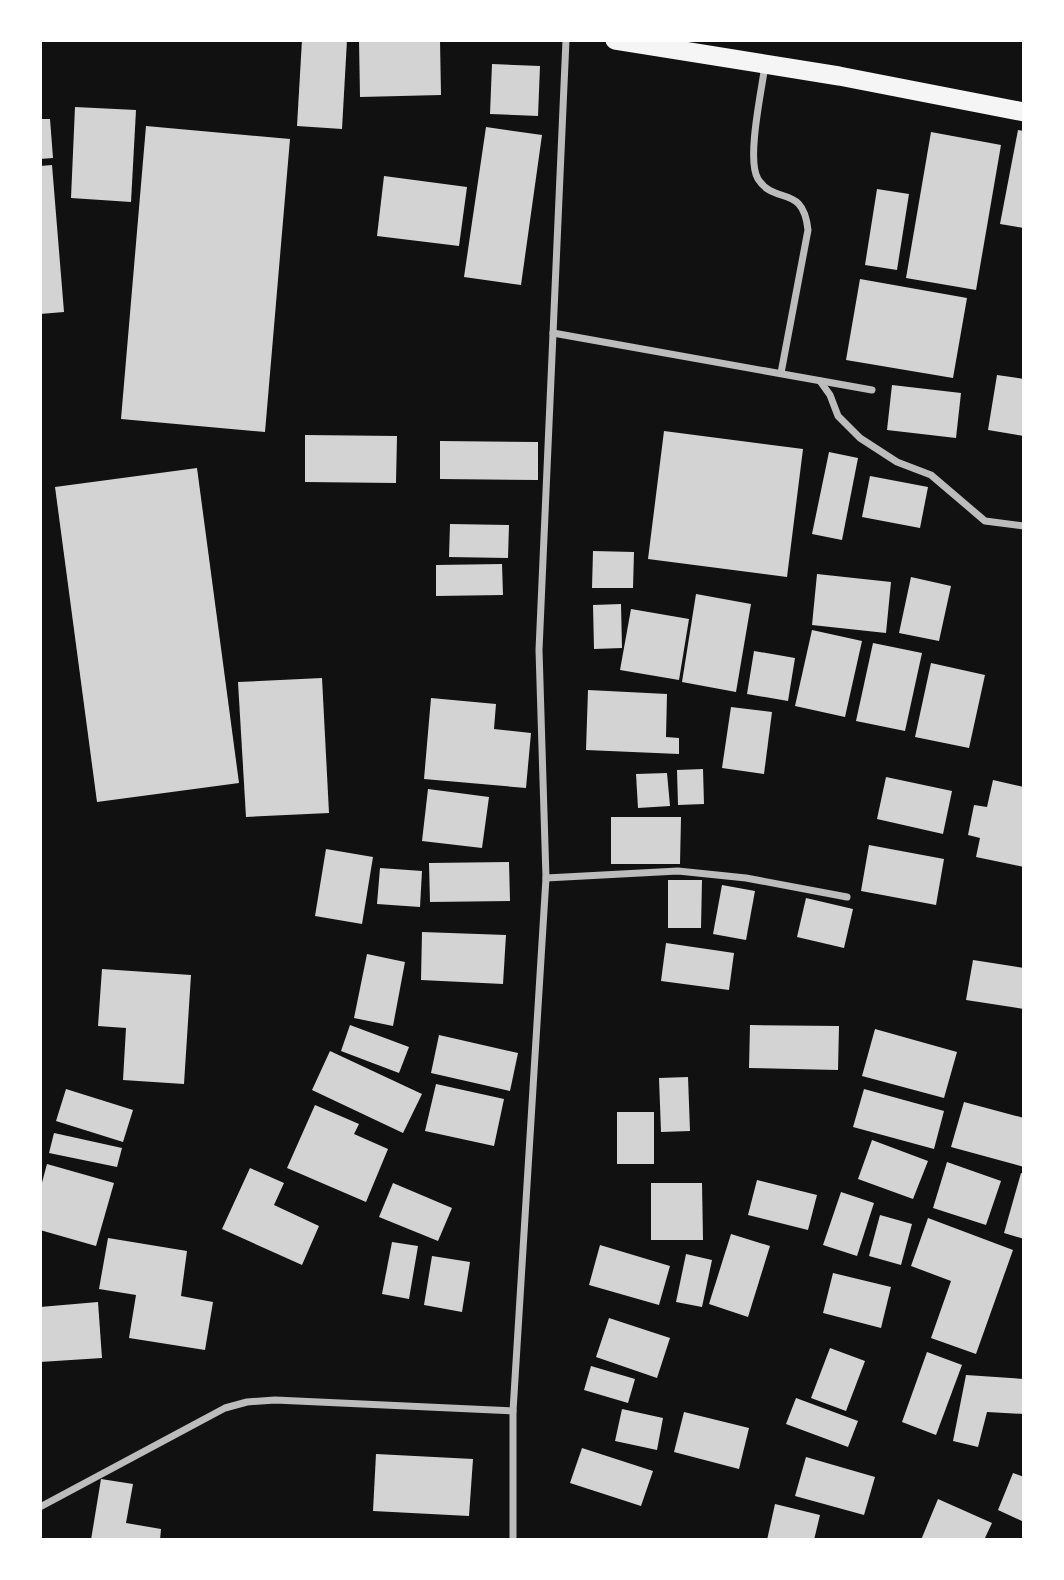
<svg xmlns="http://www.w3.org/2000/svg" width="1064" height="1580" font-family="Manrope,sans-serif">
  <rect width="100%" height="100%" fill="#111"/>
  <g fill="#d3d3d3">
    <path d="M302 40H347L342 129 297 126Z"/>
    <path d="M359 40H440L441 95 360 97Z"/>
    <path d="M492 64 540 66 538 116 490 114Z"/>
    <path d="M75 107 136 110 131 202 71 198Z"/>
    <path d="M40 119H50L53 158 40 159Z"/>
    <path d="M146 126 290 139 265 432 121 419Z"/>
    <path d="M486 127 542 135 521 285 464 277Z"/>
    <path d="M1018 130 1024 131V228L1000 224Z"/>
    <path d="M931 132 1001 145 976 290 906 278Z"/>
    <path d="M52 165 64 312 40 314V166Z"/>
    <path d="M384 176 467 187 459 246 377 236Z"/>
    <path d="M877 189 909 194 897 270 865 265Z"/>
    <path d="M860 279 967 298 953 378 846 360Z"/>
    <path d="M997 375 1024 379V436L988 430Z"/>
    <path d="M892 385 961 393 956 438 887 430Z"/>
    <path d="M664 431 803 449 787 577 648 559Z"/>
    <path d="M305 435 397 436 396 483 305 482Z"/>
    <path d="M440 441 538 442V480L440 479Z"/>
    <path d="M829 452 858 458 842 540 812 534Z"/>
    <path d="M197 468 239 783 97 802 55 487Z"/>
    <path d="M870 476 928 487 920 528 862 517Z"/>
    <path d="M450 524 509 525 508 558 449 557Z"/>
    <path d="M593 551 634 552 633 588H592Z"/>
    <path d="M502 564 503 595 436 596V565Z"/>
    <path d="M817 574 891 582 886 633 812 625Z"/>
    <path d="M911 577 951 586 939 641 899 633Z"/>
    <path d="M696 594 751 604 736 692 682 682Z"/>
    <path d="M621 604 622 648 594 649 593 605Z"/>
    <path d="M631 609 689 619 679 680 620 670Z"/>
    <path d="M812 630 862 641 845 717 795 706Z"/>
    <path d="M873 643 922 653 905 731 856 721Z"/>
    <path d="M754 651 795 658 788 701 747 694Z"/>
    <path d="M931 663 985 675 969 748 915 737Z"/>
    <path d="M322 678 329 813 246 817 238 682Z"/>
    <path d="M588 690 667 694 666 737 679 738V754L586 750Z"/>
    <path d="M431 698 496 704 494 729 531 733 526 788 424 779Z"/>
    <path d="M731 707 772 712 764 774 722 768Z"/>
    <path d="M703 769 704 804 678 805 677 770Z"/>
    <path d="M667 773 670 806 638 808 636 774Z"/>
    <path d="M886 777 952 791 943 834 877 819Z"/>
    <path d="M993 780 1024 787V867L976 857 980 838 968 835 974 805 987 807Z"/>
    <path d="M428 789 489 797 482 848 422 841Z"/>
    <path d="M611 817H681L680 864H611Z"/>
    <path d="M869 845 944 859 936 905 861 891Z"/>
    <path d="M326 849 373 857 362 924 315 916Z"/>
    <path d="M509 862 510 901 430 902 429 863Z"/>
    <path d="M380 868 422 871 420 907 377 904Z"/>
    <path d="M668 880H702L701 928H668Z"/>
    <path d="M722 885 755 891 746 940 713 934Z"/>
    <path d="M806 898 853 909 844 948 797 937Z"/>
    <path d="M422 932 506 935 503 984 421 980Z"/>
    <path d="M666 943 734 953 729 990 661 981Z"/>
    <path d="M367 954 405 962 393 1026 354 1018Z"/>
    <path d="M973 960 1024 968V1009L966 1000Z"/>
    <path d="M102 969 191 975 184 1084 123 1080 126 1028 98 1026Z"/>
    <path d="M350 1025 409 1047 399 1073 341 1051Z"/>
    <path d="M750 1025 839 1026 838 1070 749 1068Z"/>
    <path d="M875 1029 957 1052 944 1098 862 1076Z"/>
    <path d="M439 1035 518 1053 510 1091 431 1073Z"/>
    <path d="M330 1051 422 1094 403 1133 312 1090Z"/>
    <path d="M688 1077 690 1131 661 1132 659 1078Z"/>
    <path d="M436 1084 504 1099 494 1146 425 1131Z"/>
    <path d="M66 1089 133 1110 123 1142 56 1121Z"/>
    <path d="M864 1089 944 1111 934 1149 853 1127Z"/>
    <path d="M964 1102 1024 1118V1167L951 1147Z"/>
    <path d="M315 1105 359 1124 354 1134 388 1149 366 1202 287 1168Z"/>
    <rect x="617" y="1112" width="37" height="52"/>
    <path d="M54 1133 122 1148 117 1167 49 1153Z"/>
    <path d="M872 1140 928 1161 913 1199 858 1179Z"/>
    <path d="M947 1162 1001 1181 986 1225 933 1208Z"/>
    <path d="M47 1164 114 1183 96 1246 40 1230V1190Z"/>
    <path d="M250 1168 284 1183 274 1205 319 1226 302 1265 222 1229Z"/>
    <path d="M1021 1173 1024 1174V1239L1004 1233Z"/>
    <path d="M757 1180 817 1195 808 1230 748 1215Z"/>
    <path d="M393 1183 452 1208 438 1241 379 1217Z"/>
    <path d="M651 1183H702L703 1240H651Z"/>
    <path d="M841 1192 874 1203 857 1256 823 1245Z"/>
    <path d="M880 1215 912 1224 901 1265 869 1256Z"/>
    <path d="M928 1218 1013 1250 976 1354 931 1338 951 1281 911 1266Z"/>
    <path d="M731 1234 770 1246 748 1317 709 1304Z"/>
    <path d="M108 1238 187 1251 181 1296 213 1302 205 1350 129 1338 136 1295 99 1289Z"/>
    <path d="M392 1242 418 1246 409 1299 382 1294Z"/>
    <path d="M600 1245 670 1266 659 1305 589 1285Z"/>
    <path d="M686 1254 712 1260 702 1307 676 1302Z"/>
    <path d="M432 1256 470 1262 462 1312 424 1305Z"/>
    <path d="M833 1273 891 1287 881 1328 823 1313Z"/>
    <path d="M98 1302 102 1358 40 1362V1307Z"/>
    <path d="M609 1318 670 1338 657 1378 596 1357Z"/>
    <path d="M830 1348 865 1361 846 1411 811 1398Z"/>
    <path d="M927 1352 962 1365 936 1435 902 1422Z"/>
    <path d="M591 1366 635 1379 628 1403 584 1390Z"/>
    <path d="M966 1375 1024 1379V1414L987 1412 978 1447 953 1441Z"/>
    <path d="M796 1398 858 1421 848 1447 786 1424Z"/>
    <path d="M622 1409 663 1418 657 1450 615 1441Z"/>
    <path d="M684 1412 749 1428 739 1469 674 1452Z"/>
    <path d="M582 1448 653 1471 641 1506 570 1483Z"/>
    <path d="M376 1454 473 1459 469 1516 373 1511Z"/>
    <path d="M806 1457 875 1477 864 1515 795 1496Z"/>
    <path d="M1013 1473 1024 1477V1522L998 1510Z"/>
    <path d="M101 1479 133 1484 126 1523 161 1529 160 1540H91Z"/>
    <path d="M938 1499 992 1523 984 1540H921Z"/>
    <path d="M775 1504 820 1515 814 1540H767Z"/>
  </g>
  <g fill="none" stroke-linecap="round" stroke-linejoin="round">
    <g stroke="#bcbcbc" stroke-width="7">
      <path d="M765 65C762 89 746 160 758 179 775 206 803 183 808 230L781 373"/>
      <path d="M553 333 872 390"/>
      <path d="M820 381 830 395 838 416 860 438 897 462 931 475 985 521 1024 526"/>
      <path d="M546 878 678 871 746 878 847 897"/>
      <path d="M40 1507 225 1408 247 1402 275 1400 513 1411"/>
      <path d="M513 1540V1411L546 878 539 650 566 40"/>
    </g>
    <path stroke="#f5f5f5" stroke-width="19" d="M615 40 839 76 1024 112"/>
  </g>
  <rect width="1064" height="1580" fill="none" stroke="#ffffff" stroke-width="84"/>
</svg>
